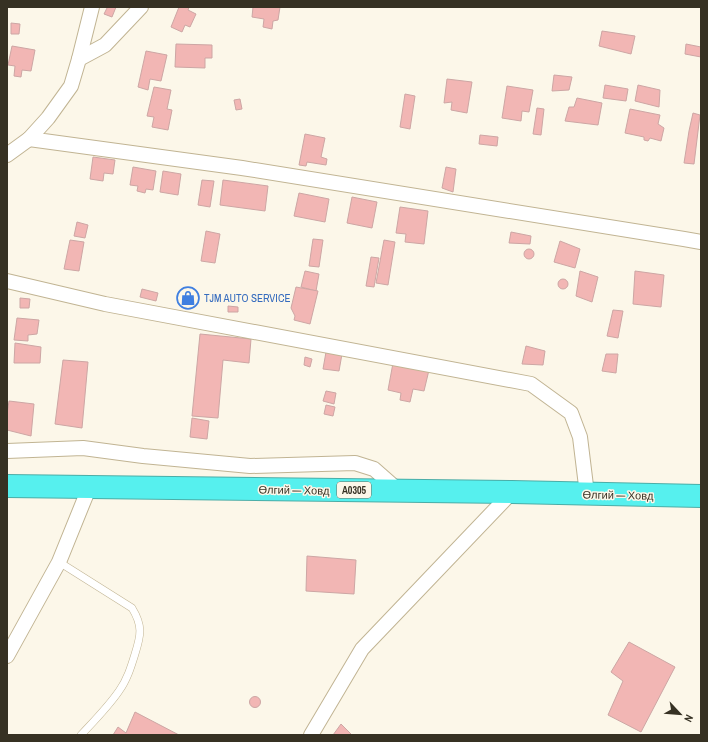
<svg xmlns="http://www.w3.org/2000/svg" width="708" height="742" font-family="'Archivo Narrow',sans-serif">
  <rect width="100%" height="100%" fill="#fcf7e9"/>
  <g fill="#f2b6b4" stroke="#cda6a4">
    <path d="M106 7H116L112 17 104 14 107 8Z"/>
    <path d="M179 7H189L188 10 196 14 190 27 185 25 182 32 171 27Z"/>
    <path d="M253 7H280L278 20 273 21 272 29 263 27 264 19 252 17Z"/>
    <path d="M11 23 20 24 19 34H11Z"/>
    <path d="M602 31 635 36 631 54 599 46Z"/>
    <path d="M176 44 212 45V58H205V68L175 67Z"/>
    <path d="M686 44 701 47V57L685 54Z"/>
    <path d="M12 46 35 50 31 71 22 70 21 77 14 76 15 66 8 65Z"/>
    <path d="M146 51 167 55 161 81 150 79 148 90 138 87Z"/>
    <path d="M554 75 572 77 569 90 552 91Z"/>
    <path d="M447 79 472 82 467 113 451 110 452 102 444 103Z"/>
    <path d="M605 85 628 89 626 101 603 98Z"/>
    <path d="M638 85 660 90 659 107 635 101Z"/>
    <path d="M507 86 533 90 529 112 522 111 521 121 502 118Z"/>
    <path d="M154 87 171 90 167 109 172 110 168 130 152 127 154 117 147 116Z"/>
    <path d="M405 94 415 96 410 129 400 127Z"/>
    <path d="M577 98 602 103 598 125 565 121 569 107H574Z"/>
    <path d="M240 99 242 109 236 110 234 100Z"/>
    <path d="M537 108 544 109 541 135 533 134Z"/>
    <path d="M630 109 660 115 658 124 664 128 661 141 650 138 648 141 644 140V137L625 133Z"/>
    <path d="M693 113 700 115 694 164 684 163 689 131Z"/>
    <path d="M305 134 325 138 321 157 327 159 326 165 307 162 306 166 299 165Z"/>
    <path d="M480 135 498 137 497 146 479 144Z"/>
    <path d="M93 157 115 160 113 174 104 173 103 181 90 179Z"/>
    <path d="M133 167 156 171 153 190 146 189 145 193 137 191 138 186 130 185Z"/>
    <path d="M446 167 456 169 453 192 442 188Z"/>
    <path d="M163 171 181 174 178 195 160 192Z"/>
    <path d="M202 180 214 181 210 207 198 205Z"/>
    <path d="M223 180 268 186 265 211 220 205Z"/>
    <path d="M299 193 329 199 325 222 294 216Z"/>
    <path d="M352 197 377 202 372 228 347 223Z"/>
    <path d="M400 207 428 211 424 244 405 242 406 234 396 233Z"/>
    <path d="M77 222 88 225 85 238 74 236Z"/>
    <path d="M206 231 220 234 215 263 201 261Z"/>
    <path d="M511 232 531 236 530 244 509 243Z"/>
    <path d="M313 239 323 240 319 267 309 266Z"/>
    <path d="M70 240 84 242 79 271 64 269Z"/>
    <path d="M384 240 395 242 388 285 376 283Z"/>
    <path d="M560 241 580 249 575 268 554 262Z"/>
    <circle cx="529" cy="254" r="5"/>
    <path d="M371 257 379 258 374 287 366 286Z"/>
    <path d="M305 271 319 274 316 291 301 287Z"/>
    <path d="M580 271 598 277 592 302 576 296Z"/>
    <path d="M635 271 664 275 661 307 633 304Z"/>
    <circle cx="563" cy="284" r="5"/>
    <path d="M296 287 318 291 310 324 294 320 295 316 291 308Z"/>
    <path d="M142 289 158 293 156 301 140 297Z"/>
    <path d="M20 298 30 299 29 308H20Z"/>
    <path d="M228 306 238 307V312H228Z"/>
    <path d="M613 310 623 311 618 338 607 336Z"/>
    <path d="M17 318 39 320 37 334 28 335V341L14 340Z"/>
    <path d="M200 334 251 339 249 363 223 360 218 418 192 416Z"/>
    <path d="M15 343 41 347 40 363H14Z"/>
    <path d="M526 346 545 351 543 365 522 364Z"/>
    <path d="M326 352 342 354 339 371 323 369Z"/>
    <path d="M606 354H618L616 373 602 371Z"/>
    <path d="M305 357 312 359 310 367 304 365Z"/>
    <path d="M63 360 88 362 82 428 55 424Z"/>
    <path d="M393 363 429 370 424 391 413 389 410 402 400 400 401 393 388 390Z"/>
    <path d="M326 391 336 393 334 404 323 401Z"/>
    <path d="M9 401 34 404 31 436 7 430V414Z"/>
    <path d="M326 405 335 407 333 416 324 414Z"/>
    <path d="M192 418 209 421 207 439 190 437Z"/>
    <path d="M307 556 356 560 354 594 306 591Z"/>
    <path d="M629 642 675 667 641 732 608 715 623 681 611 672Z"/>
    <circle cx="255" cy="702" r="5.5"/>
    <path d="M135 712 179 735H113L118 727 126 733Z"/>
    <path d="M341 724 352 735H333Z"/>
  </g>
  <g fill="none" stroke-linecap="round" stroke-linejoin="round">
    <g stroke="#c1b493" stroke-width="8">
      <path id="lane" d="M59 562 132 608C143 626 141 635 135 654 131 667 127 680 119 691 108 707 94 721 81 735"/>
    </g>
    <g stroke="#c1b493" stroke-width="16">
      <g id="street">
        <path d="M141 7 105 45 79 59 71 86 48 118 29 139 242 168 684 239 701 242"/>
        <path d="M79 59 92 7"/>
        <path d="M7 155 29 139"/>
        <path d="M7 281 105 304 531 384 571 413 580 437 587 494"/>
        <path d="M7 451 83 448 143 456 250 466 355 463 374 469 399 491"/>
        <path d="M7 656 59 562 89 488"/>
        <path d="M311 735 362 649 512 492"/>
      </g>
    </g>
    <g stroke="#4bada7" stroke-width="24">
      <path id="highway" d="M7 486 512 492 701 496"/>
    </g>
    <use href="#lane" stroke="#fff" stroke-width="7"/>
    <use href="#street" stroke="#fff" stroke-width="14"/>
    <use href="#highway" stroke="#56f0ee" stroke-width="22"/>
  </g>
  <defs>
    <g id="shop-ring" transform="scale(1.15)"><circle r="9.5" fill="#fcf7e9" stroke="#3f7fe0" stroke-width="1.5"/><path d="M-5-2.5h2.3a2.7 3.5 0 0 1 5.4 0H5L5.5 6h-11ZM-1.5-2.5h3a1.5 2.3 0 0 0-3 0Z" fill="#3f7fe0"/></g>
  </defs>
  <g fill-rule="evenodd">
    <use href="#shop-ring" x="188" y="298"/>
  </g>
  <g text-anchor="middle" stroke-width="3" stroke-linejoin="round" paint-order="stroke">
    <rect fill="#fcf7e9" stroke="#716c5e" stroke-width="1" x="337" y="482" width="34" height="16" rx="3"/>
    <g font-size="10" font-weight="bold" fill="#363123">
      <text x="354" y="494">A0305</text>
    </g>
    <g font-size="11" fill="#366cbe" stroke="#fcf7e9" text-anchor="start">
      <text x="204" y="302">TJM AUTO SERVICE</text>
    </g>
    <g font-size="11" fill="#363123" stroke="#fcf7e9">
      <text transform="translate(294 490) rotate(1)" y="4">Өлгий — Ховд</text>
      <text transform="translate(618 495) rotate(1)" y="4">Өлгий — Ховд</text>
    </g>
  </g>
  <rect width="708" height="742" fill="none" stroke="#363123" stroke-width="16"/>
  <g transform="translate(680 714) rotate(116)" stroke="#fcf7e9" stroke-width="3" paint-order="stroke">
  <path d="M0-3L7 15L0 10L-7 15Z" fill="#363123"/>
  <text y="-6" font-size="11" font-weight="bold" text-anchor="middle" fill="#363123">N</text>
  </g>
</svg>
